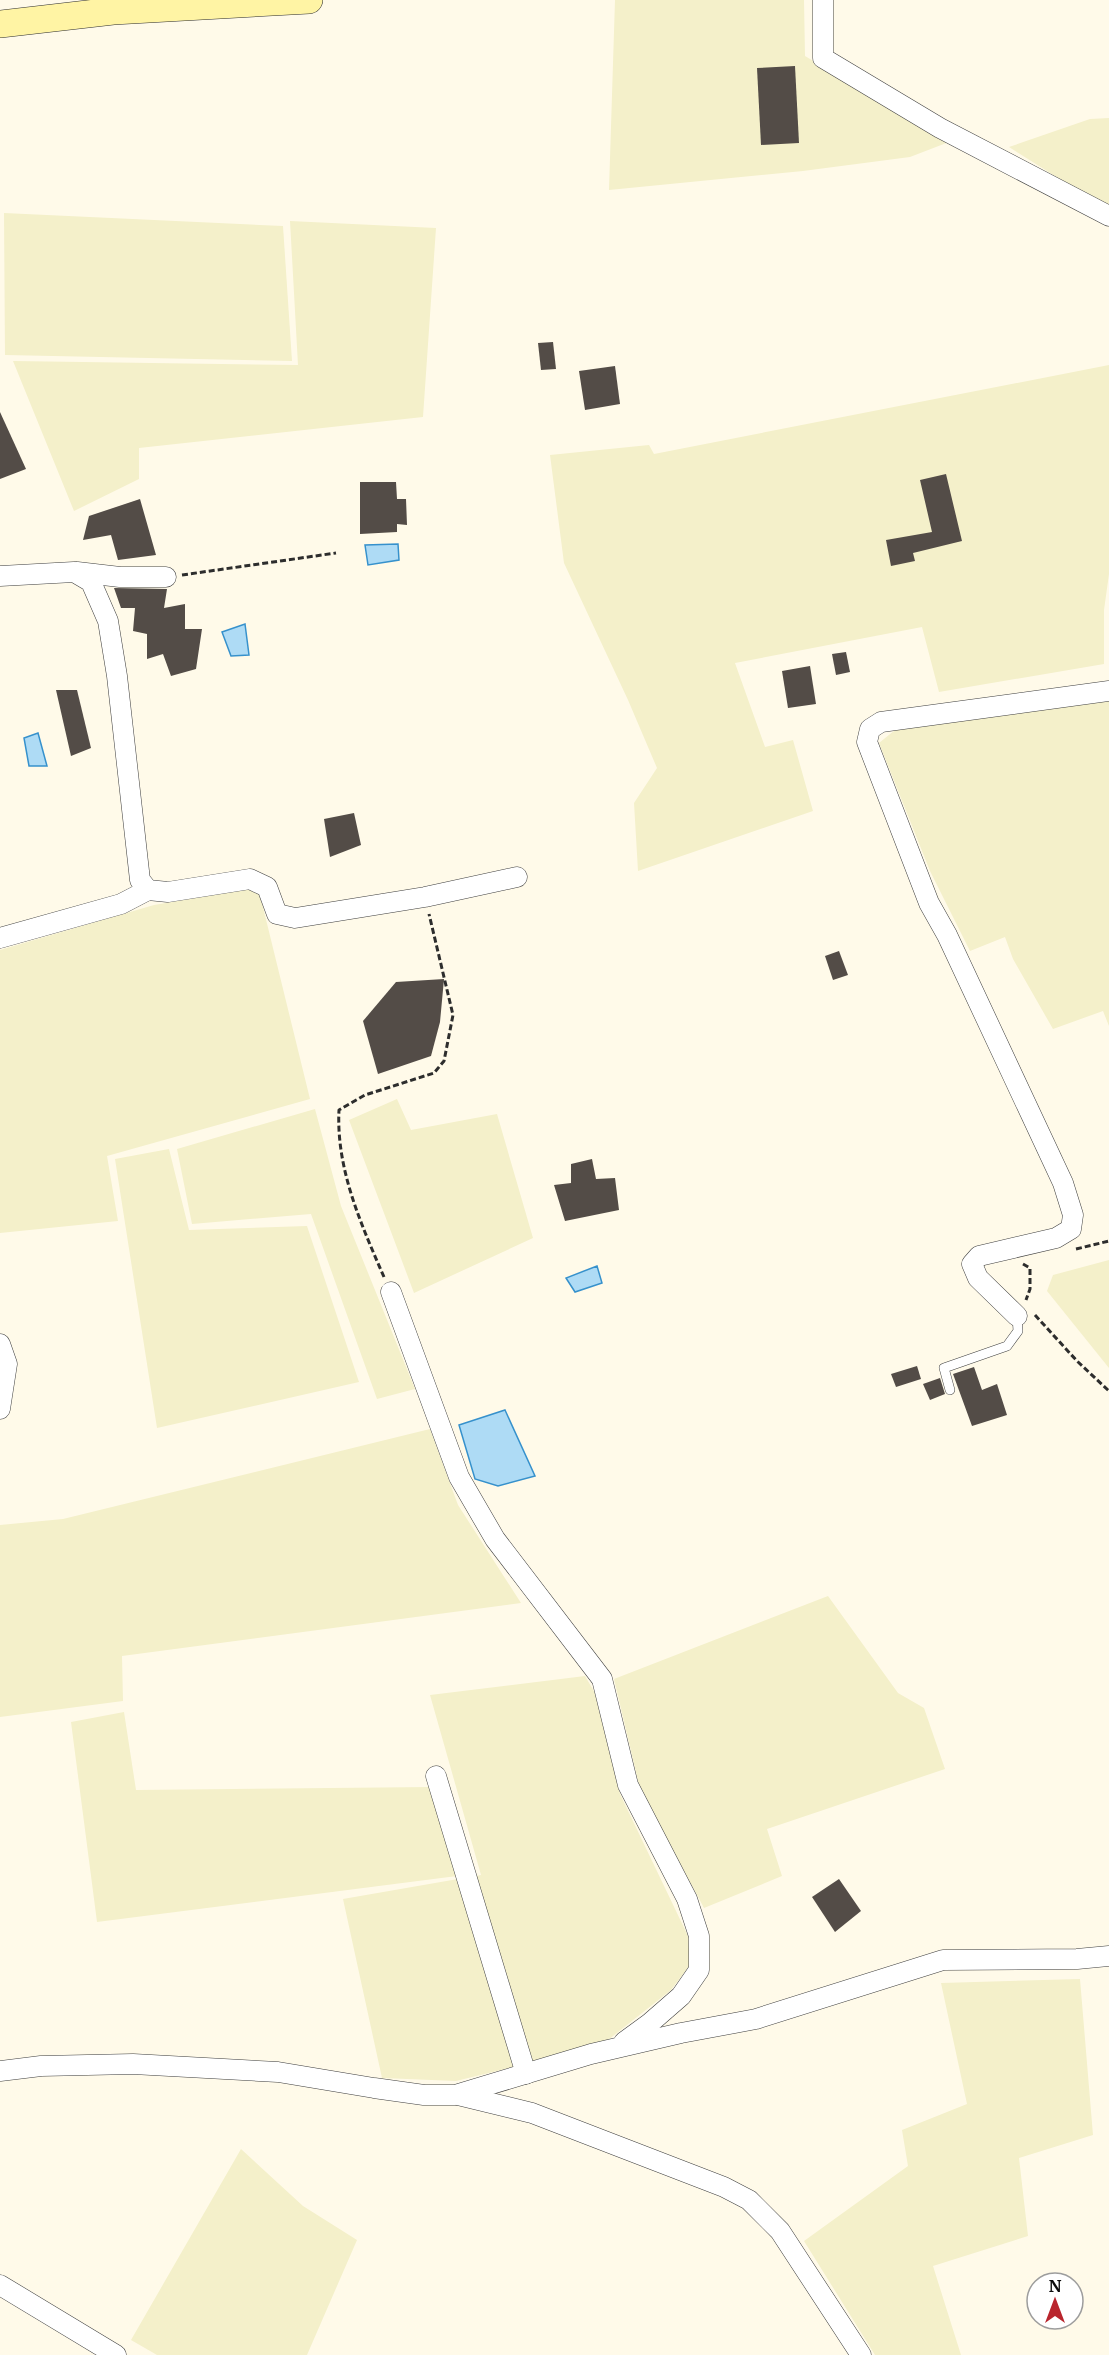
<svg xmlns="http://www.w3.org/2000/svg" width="1109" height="2355" font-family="Merriweather,serif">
  <rect width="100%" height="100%" fill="#fffae9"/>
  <g fill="#f4f0ca">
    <path d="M615 0H804L805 56 949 142 910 157 803 171 609 190Z"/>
    <path d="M1109 118V210L1009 147 1090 119Z"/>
    <path d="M4 213 283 226 292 361 5 355Z"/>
    <path d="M290 221 436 228 423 417 139 448V479L74 511 13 361 298 365Z"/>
    <path d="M1109 365V574L1104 610V664L939 692 922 627 735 663 765 747 793 740 813 811 638 871 634 803 657 768 628 700 564 563 550 455 649 445 654 454Z"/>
    <path d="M1109 696V1026L1103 1011 1053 1029 1013 959 1005 937 970 951 930 871 879 743 900 726Z"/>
    <path d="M249 889 260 895 310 1099 107 1156 118 1221 0 1233V950L154 905Z"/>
    <path d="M397 1099 411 1130 497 1114 533 1238 414 1293 349 1120Z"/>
    <path d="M315 1109 341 1206 415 1389 377 1399 311 1214 192 1224 177 1149Z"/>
    <path d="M169 1149 189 1230 307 1226 359 1382 157 1428 115 1159Z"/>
    <path d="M1109 1260V1368L1047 1291 1053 1275Z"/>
    <path d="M430 1429 458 1505 521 1603 122 1656 123 1701 0 1717V1525L63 1519Z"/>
    <path d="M828 1596 898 1693 924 1708 945 1769 767 1829 782 1876 704 1908 640 1789 614 1679Z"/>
    <path d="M585 1676 595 1693 620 1794 688 1936 690 1965 671 1990 608 2040 537 2061 456 2081 382 2078 343 1899 481 1875 430 1695Z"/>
    <path d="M124 1712 136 1790 430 1787 457 1876 97 1922 71 1722Z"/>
    <path d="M1080 1979 1093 2135 1019 2158 1028 2236 933 2266 961 2355H875L804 2241 908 2166 902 2130 967 2104 941 1983Z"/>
    <path d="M241 2149 303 2206 357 2240 307 2355H157L131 2340Z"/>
  </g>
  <g fill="#aedbf5" stroke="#3691cc" stroke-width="1.5">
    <path d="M398 544 399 560 368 565 365 545Z"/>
    <path d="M245 624 249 655 231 656 222 632Z"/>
    <path d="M38 733 47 766H29L24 738Z"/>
    <path d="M597 1266 602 1283 575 1292 566 1278Z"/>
    <path d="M505 1410 535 1476 498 1486 475 1479 459 1425Z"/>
  </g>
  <g fill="#534c47">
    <path d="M795 66 799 143 761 145 757 68Z"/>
    <path d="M553 342 556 369 541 370 538 343Z"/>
    <path d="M615 366 620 404 585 410 579 371Z"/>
    <path d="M0 412 26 469 0 479Z"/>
    <path d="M946 474 962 541 913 553 915 561 891 566 886 540 932 532 920 480Z"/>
    <path d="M360 482H396L397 499H406L407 525 397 524V532L360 534Z"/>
    <path d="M140 499 156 555 118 560 111 535 83 540 89 516Z"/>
    <path d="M114 588 167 589 164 608 185 604V629H202L196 669 171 676 163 654 147 659V634L133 631 135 608H121Z"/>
    <path d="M846 652 850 672 836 675 832 654Z"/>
    <path d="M810 666 816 704 788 708 782 671Z"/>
    <path d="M56 690H77L91 748 71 756Z"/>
    <path d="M354 813 361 845 330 857 324 819Z"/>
    <path d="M839 951 848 975 833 980 825 956Z"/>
    <path d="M444 979 440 1022 431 1056 378 1074 363 1021 396 982Z"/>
    <path d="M592 1159 596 1179 615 1178 619 1210 565 1221 554 1185 571 1183V1164Z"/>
    <path d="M917 1366 921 1379 896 1387 891 1374Z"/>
    <path d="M974 1367 982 1390 997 1384 1007 1415 972 1426 953 1374Z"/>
    <path d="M940 1378 945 1394 930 1400 923 1384Z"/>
    <path d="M839 1879 861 1911 835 1932 812 1897Z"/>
  </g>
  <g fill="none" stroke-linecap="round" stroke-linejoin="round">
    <g stroke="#3e3e3e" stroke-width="10">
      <path id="lane" d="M950 1390 944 1368 1007 1346 1018 1331 1017 1316"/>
    </g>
    <g stroke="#3e3e3e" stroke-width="21">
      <g id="street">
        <path d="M823 0V58L940 128 1109 216"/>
        <path d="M77 572 120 577H166"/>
        <path d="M0 576 74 572 91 582 108 621 117 676 140 880 148 890 168 892 250 879 267 887 277 914 295 918 425 897 517 877"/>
        <path d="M0 938 121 904 148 890"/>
        <path d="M391 1292 459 1477 495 1539 602 1679 628 1785 687 1899 699 1936V1970L681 1996 650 2023 624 2042"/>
        <path d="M1017 1316 978 1278 972 1264 979 1256 1056 1238 1071 1229 1073 1215 1063 1183 947 935 929 903 867 742 870 729 881 722 1109 691"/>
        <path d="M0 1344 7 1364 0 1409"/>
        <path d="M436 1776 526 2074"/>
        <path d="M0 2071 41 2066 133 2064 278 2072 374 2088 424 2095H455L591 2054 681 2033 756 2019 943 1960 1077 1959 1109 1956"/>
        <path d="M458 2095 532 2113 724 2187 749 2200 780 2231 861 2355"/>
        <path d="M0 2285 116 2355"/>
      </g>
    </g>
    <g stroke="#2d2d2d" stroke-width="28">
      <path id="secondary" d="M0 24 113 11 309 0"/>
    </g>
    <g stroke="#2d2d2d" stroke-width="3" stroke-dasharray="6 3" stroke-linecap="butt">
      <path d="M182 575 336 553"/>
      <path d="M1076 1249 1109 1241"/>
      <path d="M1023 1264 1030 1268V1289L1026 1300"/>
      <path d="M384 1277C361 1224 336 1169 339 1110L365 1095 434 1073 444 1061 453 1015 429 914"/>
      <path d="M1035 1315 1077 1361 1109 1391"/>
    </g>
    <use href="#lane" stroke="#fff" stroke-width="9"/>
    <use href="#street" stroke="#fff" stroke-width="20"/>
    <use href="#secondary" stroke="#fff4a4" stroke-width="27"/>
  </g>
  <g transform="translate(1055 2301)"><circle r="28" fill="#ffffff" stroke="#9d9d9d" stroke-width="1.5"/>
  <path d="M0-4.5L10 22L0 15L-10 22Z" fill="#b9252d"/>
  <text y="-9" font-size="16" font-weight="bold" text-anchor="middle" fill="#0b0b0b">N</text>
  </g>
</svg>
